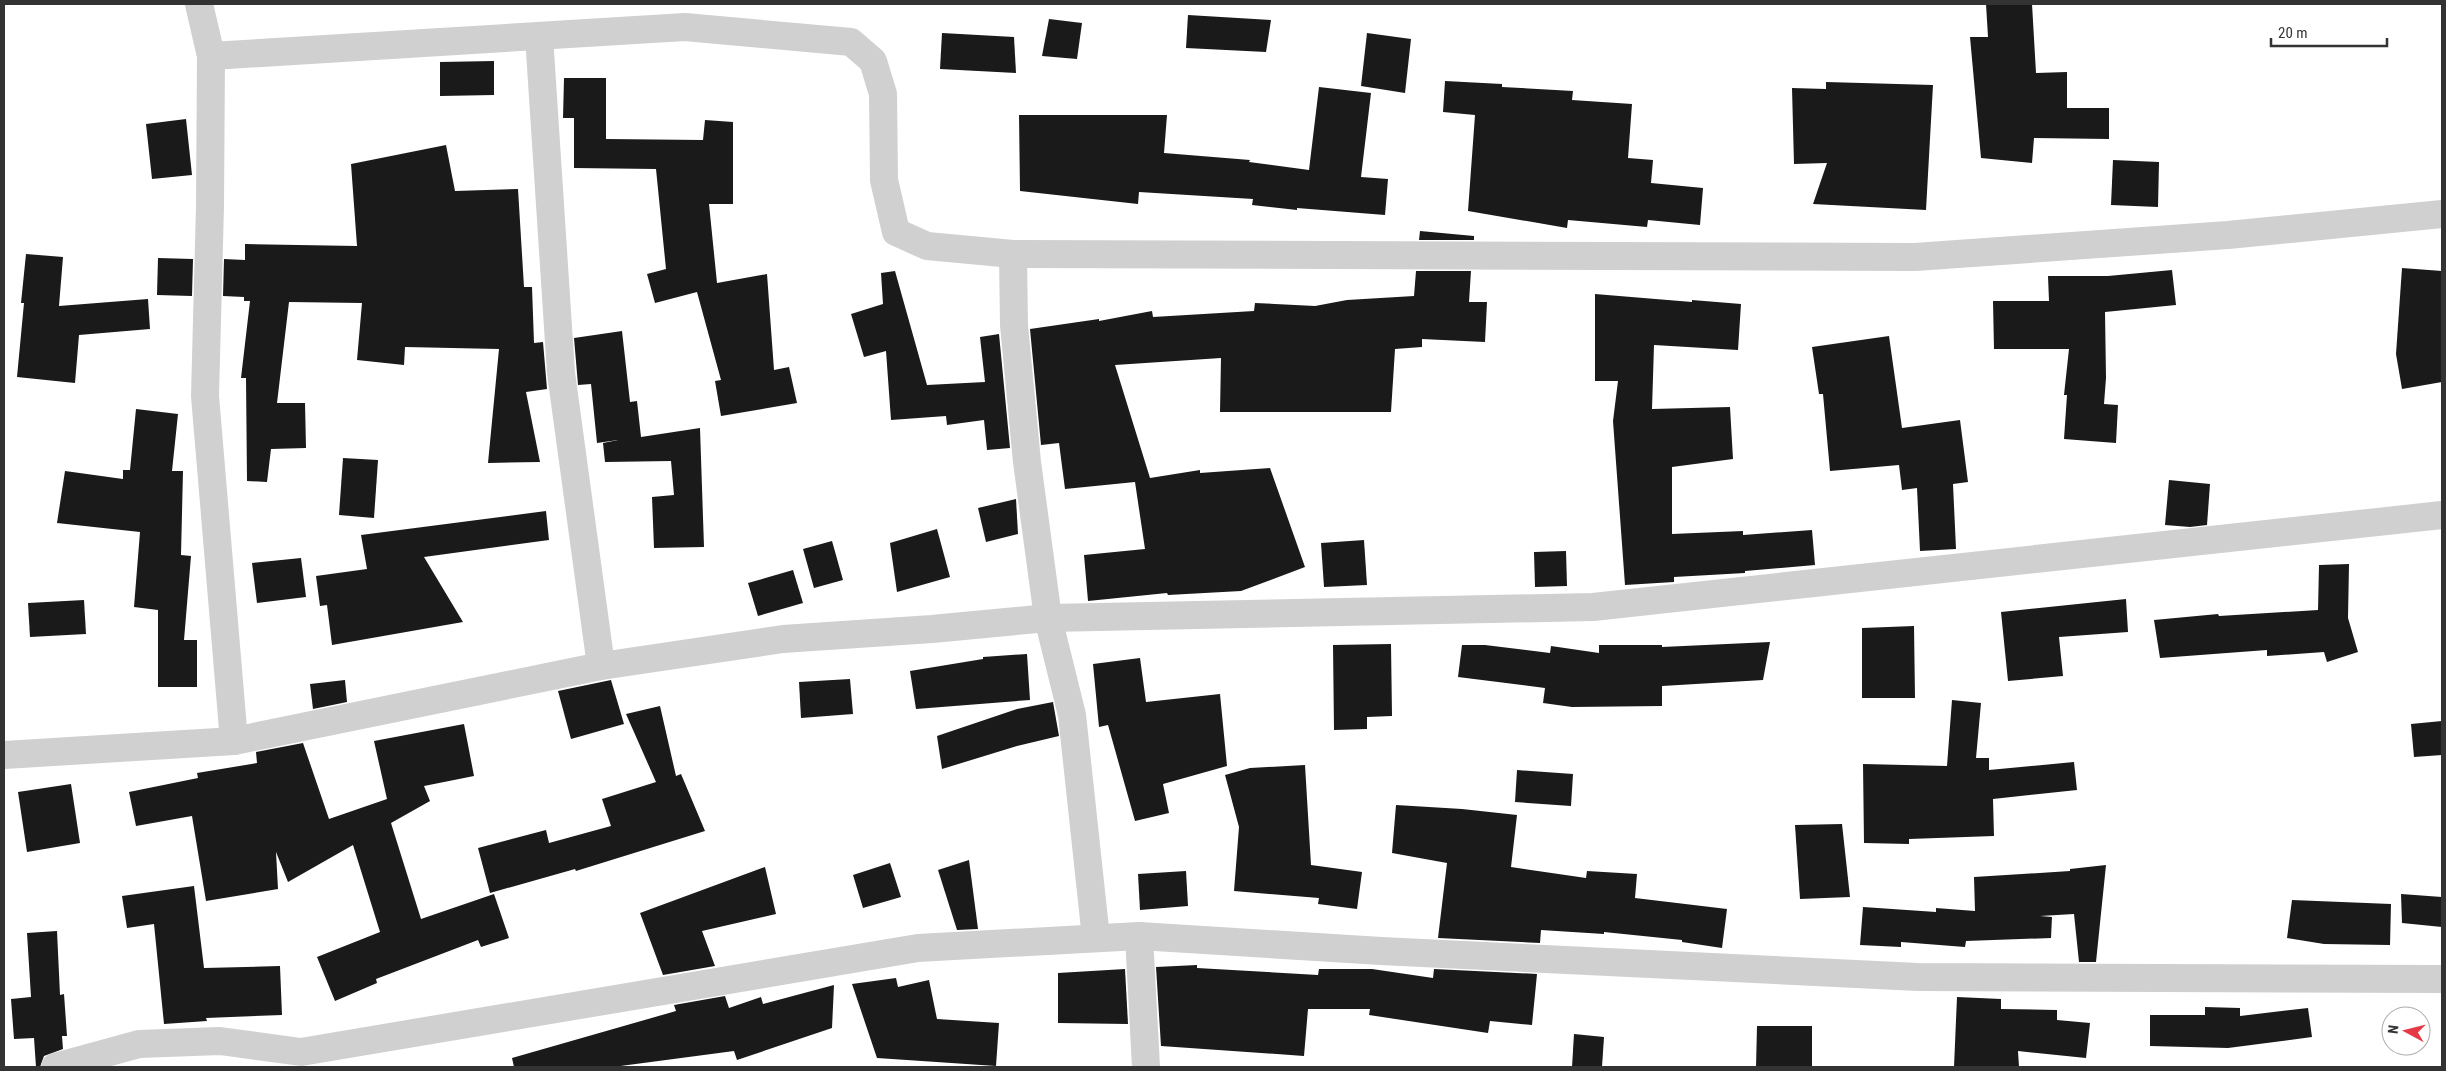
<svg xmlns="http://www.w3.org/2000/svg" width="2446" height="1071" font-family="'Roboto Condensed',sans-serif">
  <rect width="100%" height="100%" fill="#fff"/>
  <g fill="#1a1a1a">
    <path d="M1986 4H2032L2036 73 2067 72V108H2109V139L2034 138 2032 163 1981 158 1970 37H1988Z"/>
    <path d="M1188 15 1271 20 1266 52 1186 48Z"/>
    <path d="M1049 19 1082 23 1077 59 1042 56Z"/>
    <path d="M942 33 1014 37 1016 73 940 69Z"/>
    <path d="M1367 33 1411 39 1405 93 1361 86Z"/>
    <path d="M494 61V95L440 96V62Z"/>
    <path d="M564 78H606V139L703 140 705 120 733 122V204H709L717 283 767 274 774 370 789 367 797 403 721 416 715 381 721 380 697 292 655 303 647 274 666 269 656 169 574 168V118H563Z"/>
    <path d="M1445 81 1502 84V87L1573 91 1572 100 1632 104 1628 158 1653 160 1651 183 1703 188 1700 225 1648 220 1647 227 1568 220 1567 228 1468 211 1475 115 1443 112Z"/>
    <path d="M1826 82 1933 85 1926 210 1813 204 1827 163 1794 164 1792 88 1826 89Z"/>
    <path d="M1319 87 1371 93 1361 177 1388 179 1385 215 1297 208V210L1252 205 1253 199 1139 192 1138 204 1020 191 1019 115H1167L1164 153 1250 160 1249 162 1309 170Z"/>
    <path d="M186 119 192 175 152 179 146 124Z"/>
    <path d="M446 145 455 191 518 189 524 287H532L534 343 543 342 547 389 526 392 540 462 488 463 499 349 405 347 404 365 357 360 362 303 289 302 277 403H305L306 448 271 449 267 482 247 481 246 378H241L250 301H244V297L223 296 224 259 245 260V244L357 246 351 164Z"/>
    <path d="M2113 160 2159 162 2158 207 2111 205Z"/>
    <path d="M1420 231 1474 236V240H1419Z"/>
    <path d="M26 254 63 257 59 306 148 299 150 329 79 335 75 383 17 377 24 303H21Z"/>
    <path d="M158 258 193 259 192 296 157 295Z"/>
    <path d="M2402 268 2442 271V382L2402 389 2396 354Z"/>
    <path d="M2172 270 2176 305 2105 312 2106 378 2104 404 2118 405 2116 443 2064 439 2067 395H2064L2069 349H1994L1993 301H2049L2048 276H2108Z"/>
    <path d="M895 271 927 385 985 382 980 337 999 334 1010 448 987 450 984 420 947 425 946 416 891 420 886 351 864 357 851 314 883 304 881 273Z"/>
    <path d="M1416 271H1471L1469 302H1487L1485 342 1422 339V347L1395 349 1391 412H1220L1221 358 1115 365 1150 478 1200 470V473L1270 468 1305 567 1241 591 1168 595 1167 593 1088 601 1084 555 1145 549 1135 482 1065 489 1059 443 1041 445 1030 329 1099 319V321L1152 311 1153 317 1254 311 1255 303 1315 306 1347 300 1414 296Z"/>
    <path d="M1595 294 1692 302V300L1741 304 1738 350 1654 345 1652 409 1730 407 1733 459 1672 467V534L1743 531V535L1812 530 1815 565 1745 571V573L1674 577V582L1625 585 1613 421 1618 381H1595Z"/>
    <path d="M622 331 630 402 637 401 641 437 700 428 704 547 654 548 652 497 674 495 671 461 605 462 603 443 618 440 597 443 591 384 578 385 574 338Z"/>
    <path d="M1889 336 1902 428 1960 420 1968 482 1953 484 1956 549 1920 551 1917 488 1902 490 1899 465 1830 471 1823 394H1819L1812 347Z"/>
    <path d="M136 409 178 414 172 471H183L181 555 191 556 184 640H197V687H158V610L134 607 140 532 57 523 65 471 123 479V470H130Z"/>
    <path d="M343 458 378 460 374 518 339 515Z"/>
    <path d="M2169 480 2210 484 2207 525 2190 527 2165 525Z"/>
    <path d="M1016 499 1018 534 986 542 978 508Z"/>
    <path d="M546 511 549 540 424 557 463 622 332 645 327 605 320 606 316 576 367 569 361 535Z"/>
    <path d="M937 529 950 577 897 592 890 543Z"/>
    <path d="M1364 540 1367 585 1324 587 1321 543Z"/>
    <path d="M832 541 843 580 814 588 803 549Z"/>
    <path d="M1566 551 1567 586 1535 587 1534 552Z"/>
    <path d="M301 558 306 597 257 603 252 563Z"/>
    <path d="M2349 564 2348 618 2358 652 2327 662 2324 652 2267 656V650L2160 658 2154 620 2218 614 2219 616 2318 610 2319 565Z"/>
    <path d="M793 570 803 603 758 616 748 583Z"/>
    <path d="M2126 599 2128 632 2059 637 2063 676 2008 681 2001 612Z"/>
    <path d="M84 600 86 634 30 637 28 603Z"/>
    <path d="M1914 626 1915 698H1862V628Z"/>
    <path d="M1770 642 1763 680 1662 686V706L1572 707 1543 703 1545 688 1458 677 1462 645H1485L1550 653 1551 646 1599 653V645H1662V647Z"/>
    <path d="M1391 644 1392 716 1367 717V729L1334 730 1333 645Z"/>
    <path d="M1027 654 1030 700 916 709 910 671 983 659V657Z"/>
    <path d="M1140 658 1146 702 1220 694 1227 766 1163 784 1169 813 1135 821 1108 725 1099 727 1093 664Z"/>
    <path d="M850 679 853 714 801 718 799 682Z"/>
    <path d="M345 680 347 702 313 709 310 684Z"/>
    <path d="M611 680 624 724 571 739 558 691Z"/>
    <path d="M1952 700 1981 703 1976 758H1989V770L2074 762 2077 790 1993 799 1994 836 1909 839V844L1864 843 1863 764 1947 766Z"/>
    <path d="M1053 702 1059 736 1017 746 942 769 937 736 1017 709Z"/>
    <path d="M660 706 676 776 681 774 705 831 576 871 575 869 490 893 478 848 546 830 549 843 611 826 602 799 656 782 626 714Z"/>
    <path d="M2442 721V755L2414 757 2411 724Z"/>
    <path d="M464 724 474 776 424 786 430 801 391 823 421 919 494 894 509 938 481 947 478 940 376 979 377 983 335 1001 317 957 380 932 353 845 288 882 276 852 278 889 206 901 192 816 136 826 129 792 198 778 197 773 257 763 256 752 303 743 329 819 387 799 374 741Z"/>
    <path d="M1305 765 1311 865 1362 872 1357 909 1318 904 1319 898 1234 891 1239 827 1225 775 1250 768Z"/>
    <path d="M1517 770 1573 774 1571 806 1515 802Z"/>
    <path d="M71 784 80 843 27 852 18 792Z"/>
    <path d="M1396 805 1462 809 1517 815 1511 867 1586 878 1587 871 1637 874 1635 898 1727 909 1722 948 1682 942V940L1604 932V934L1541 930 1540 943 1438 938 1447 863 1392 853Z"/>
    <path d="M1842 824 1850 897 1800 899 1795 825Z"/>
    <path d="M969 860 978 929 957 930 938 870Z"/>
    <path d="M890 863 901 897 863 908 853 875Z"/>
    <path d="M2106 865 2096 962H2079L2074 914 2040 916 2052 917 2051 938 1966 941 1965 947 1901 942V947L1860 945 1863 907 1936 912V908L1975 911 1974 877 2070 871V869Z"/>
    <path d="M765 867 776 914 702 931 715 966 663 975 640 913Z"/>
    <path d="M1186 871 1188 906 1140 910 1138 874Z"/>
    <path d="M194 886 204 968 280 966 282 1015 206 1018 207 1021 164 1024 154 924 127 928 122 896Z"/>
    <path d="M2401 894 2442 897V927L2402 923Z"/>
    <path d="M2292 900 2391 904 2390 945 2324 944 2287 938Z"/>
    <path d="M57 931 60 995 64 994 67 1036H62L63 1049 44 1056 40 1067H36L34 1038 14 1039 11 999 31 997 27 933Z"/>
    <path d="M1197 965V968L1318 975 1319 969H1372L1433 978 1434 969 1537 974 1532 1025 1490 1021 1488 1033 1369 1015 1370 1009H1308L1304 1056 1161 1046 1156 967Z"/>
    <path d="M1125 969 1128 1024 1058 1023V973Z"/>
    <path d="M896 978 898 987 929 980 937 1019 999 1023 996 1066 877 1058 852 984Z"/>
    <path d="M834 985 832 1028 737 1060 734 1051 613 1067H514L512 1058 676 1011 674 1005 725 996 729 1008 761 997 763 1004Z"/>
    <path d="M1957 997 2001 999V1009L2057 1010V1020L2090 1023 2086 1058 2018 1051 2019 1067H1954Z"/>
    <path d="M2205 1007 2240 1008V1016L2308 1008 2312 1037 2228 1048 2150 1046V1015H2205Z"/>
    <path d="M1757 1026H1812V1067H1756Z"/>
    <path d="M1574 1034 1604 1037 1602 1067H1572Z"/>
  </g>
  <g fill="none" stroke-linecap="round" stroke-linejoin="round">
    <g stroke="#d0d0d0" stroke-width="28">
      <path d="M199 4 211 56 210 206 205 396 234 741"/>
      <path d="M539 36 561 373 601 666"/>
      <path d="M211 56 685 27 851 42 873 61 883 94 884 180 896 232 927 246 1013 254 1915 257 2228 235 2442 214"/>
      <path d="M1013 254 1014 325 1027 462 1048 618 1072 715 1096 938"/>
      <path d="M4 755 234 741 601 666 783 639 932 629 1048 618 1593 607 2442 515"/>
      <path d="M1139 936 1146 1067"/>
      <path d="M55 1067 139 1044 220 1041 301 1052 918 948 1139 936 1381 951 1918 977 2442 979"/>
    </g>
  </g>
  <rect width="2446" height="1071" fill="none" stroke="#333333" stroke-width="10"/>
  <g transform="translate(2406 1031) rotate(277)"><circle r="24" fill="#ffffff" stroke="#adadad"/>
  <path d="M0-4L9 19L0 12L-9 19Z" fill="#e63946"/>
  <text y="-8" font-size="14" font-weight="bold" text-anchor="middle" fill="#333333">N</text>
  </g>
  <path d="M2271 38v8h116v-8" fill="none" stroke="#333333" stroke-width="2.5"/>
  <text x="2278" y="38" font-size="15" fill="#333333" stroke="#ffffff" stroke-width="4" paint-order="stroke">20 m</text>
</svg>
